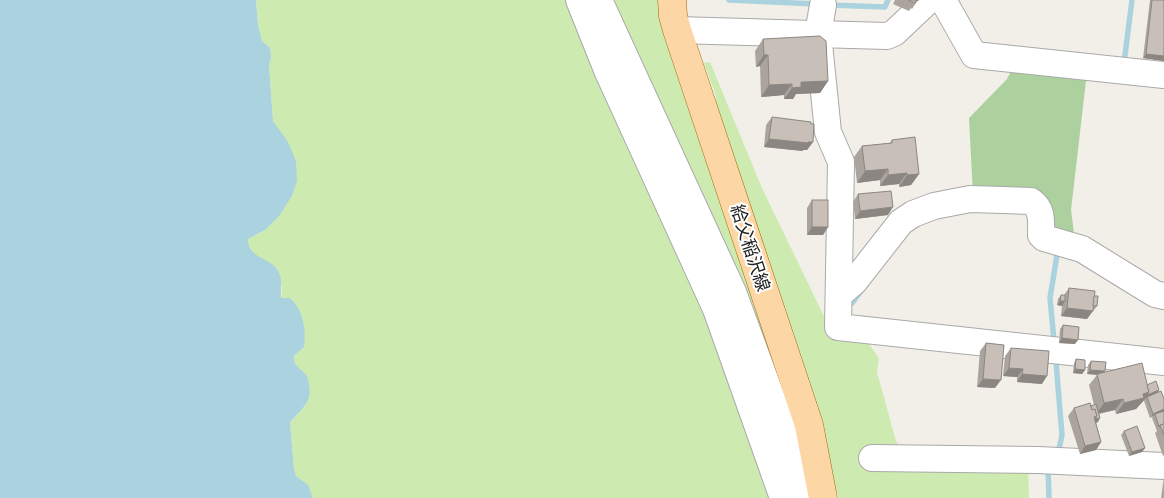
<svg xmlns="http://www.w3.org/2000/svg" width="1164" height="498" font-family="Poppins,'Noto Sans JP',sans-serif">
  <rect width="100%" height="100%" fill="#f2efe9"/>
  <g fill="#cdebb0">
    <path d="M256 0H572L731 363 782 498H313L307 485 296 476 294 469 290 422 306 405 307 376C301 370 293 365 294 356L304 347 281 298 282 287 271 264 256 256 248 246V239L265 230 277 128 273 121 269 65 271 58 262 41 258 25Z"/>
    <path d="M614 0H670L820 489 634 54Z"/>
    <path d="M710 62 762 188 833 335 866 340 879 358 877 372 896 441 903 453 1028 465 1029 498H839L717 117 716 96 704 63Z"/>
  </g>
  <path fill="#add19e" d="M1015 63 1087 72 1071 210 1074 233 1047 235 1043 211 973 195 969 118 1007 79Z"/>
  <path fill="#aad3df" d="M0 0H256L258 25 262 41 270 48 271 58 269 65 273 121 288 142 296 161 297 181 292 196 279 216 265 230 248 239C248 260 273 257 279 273 283 282 280 289 281 298H290C304 311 306 329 304 347L294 356C293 367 302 368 307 376 307 377 309 383 309 384 313 402 301 410 290 422L294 469 296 476 308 485 313 498H0Z"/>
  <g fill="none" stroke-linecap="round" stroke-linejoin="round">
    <g stroke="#aad3df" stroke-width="5.5">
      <path d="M729 0 816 4"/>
      <path d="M829 5 885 7 888 0"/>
      <path d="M1124 63 1132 0"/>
      <path d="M852 303 861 291"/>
      <path d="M1054 341 1050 298 1058 249"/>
      <path d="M1056 362 1062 435 1058 454"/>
      <path d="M1048 468 1049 498"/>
    </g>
    <g stroke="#a9a9a9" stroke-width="28">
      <g id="minor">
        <path d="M579 0 607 70 716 309 783 498"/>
        <path d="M599 0 733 292 803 483 810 498"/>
        <path d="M943 0 974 55 1164 75"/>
        <path d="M823 5 818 34 828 132 841 162 838 327 1164 362"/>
        <path d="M677 30 887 36 894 33 929 0"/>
        <path d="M839 295 854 282 901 222 913 214 934 206 970 199 1031 201C1043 209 1041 222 1041 235L1044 238 1082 249 1155 294 1164 296"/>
        <path d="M872 458 1038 460 1164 466"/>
      </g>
    </g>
    <g stroke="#a06b00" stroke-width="29">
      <path id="major" d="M672 0 673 16 677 30 809 425 823 498"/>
    </g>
    <use href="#minor" stroke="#fff" stroke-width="26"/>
    <use href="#major" stroke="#fcd6a4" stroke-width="28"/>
  </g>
  <g fill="#aba49e">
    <path d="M895 0H918L912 9 911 8 909 11 893 4Z"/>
    <path d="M1150 0H1164V61L1143 58Z"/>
    <path d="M763 39 828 81 820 93 796 94 793 99H784V95L761 97 760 66 756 67 755 51Z"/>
    <path d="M772 117 813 142 807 150H803V151L764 147 766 125Z"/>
    <path d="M892 140 919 174 911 185 899 187V184L880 186V180L857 183 854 157 862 146 890 143Z"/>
    <path d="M858 194 888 215 855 219 853 202Z"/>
    <path d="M812 200 828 227 823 235H807V208Z"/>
    <path d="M1069 288 1094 296 1097 306 1094 310H1093L1087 319 1061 316 1062 305V306L1057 305 1058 299 1061 295H1064Z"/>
    <path d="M1063 325 1075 344 1059 343 1060 329Z"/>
    <path d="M986 343 995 388 977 387 980 351Z"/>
    <path d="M1011 348 1042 384 1017 382V377L1003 376 1005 356Z"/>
    <path d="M1076 359 1085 370 1082 374 1073 373 1074 363Z"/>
    <path d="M1091 361 1104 372 1147 385 1159 390 1158 393 1164 399V455L1163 456 1155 433 1157 431 1152 418 1153 416 1150 418 1144 401 1145 399 1136 409 1116 414 1115 410 1099 414 1098 422 1096 423 1101 442 1096 450 1080 454 1068 416 1074 408 1091 406 1094 405 1089 385 1097 375 1087 374 1088 365Z"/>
    <path d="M1124 431 1145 448 1142 452 1129 456 1121 435Z"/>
    <path d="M1164 477V498H1161Z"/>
  </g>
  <g fill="#8b8681">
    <path d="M1146 54 1164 56V61L1143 58Z"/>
    <path d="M764 55H768L760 66 756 67Z"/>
    <path d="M828 81 820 93 796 94 793 99H784L792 88 801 82Z"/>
    <path d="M792 84 784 95 761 97 769 85Z"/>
    <path d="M769 139 808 142H813L807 150H803V151L764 147Z"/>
    <path d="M888 169 880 180 857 183 865 171Z"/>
    <path d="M907 173 899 184 880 186 888 175Z"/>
    <path d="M919 174 911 185 899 187 907 175Z"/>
    <path d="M893 207 888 215 855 219 860 211Z"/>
    <path d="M812 227H828L823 235H807Z"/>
    <path d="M1060 301H1065L1062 306 1057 305Z"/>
    <path d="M1067 308 1093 311 1087 319 1061 316Z"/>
    <path d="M1062 338 1078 340 1075 344 1059 343Z"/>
    <path d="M1009 368 1023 369 1017 377 1003 376Z"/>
    <path d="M1075 369 1085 370 1082 374 1073 373Z"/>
    <path d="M1090 370 1105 371 1102 375 1087 374Z"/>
    <path d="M1022 374 1047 376 1042 384 1017 382Z"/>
    <path d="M983 379 1001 380 995 388 977 387Z"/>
    <path d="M1159 390 1156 395 1147 397 1136 409 1116 414 1124 403 1143 394Z"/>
    <path d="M1123 399 1115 410 1096 414 1104 403Z"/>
    <path d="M1164 409V412L1155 414 1153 416 1150 418 1153 414Z"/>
    <path d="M1100 418 1098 422 1092 424 1095 419Z"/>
    <path d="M1101 442 1096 450 1080 454 1085 446Z"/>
    <path d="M1145 448 1142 452 1129 456 1132 452Z"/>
  </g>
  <g fill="#c7bfb8" stroke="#8b8681">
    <path d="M908 0H918V1L916 0 915 3Z"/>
    <path d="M1152 0H1164V56L1146 54Z"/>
    <path d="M820 36 826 41 828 81 804 82H801V87L792 88V84L769 85 768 55H764L763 39Z"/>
    <path d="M772 117 811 122V124H814L813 142H808V143L769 139Z"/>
    <path d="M915 137 919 174 907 175V173L888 175V169L865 171 862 146 892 143V140Z"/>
    <path d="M891 191 893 207 860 211 858 194Z"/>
    <rect x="812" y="200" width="16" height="27"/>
    <path d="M1069 288 1095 291 1093 311 1067 308Z"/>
    <path d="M1061 295H1065V301H1060Z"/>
    <path d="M1094 296H1098L1097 306H1093Z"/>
    <path d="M1063 325 1079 327 1078 340 1062 338Z"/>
    <path d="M986 343 1004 345 1001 380 983 379Z"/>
    <path d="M1011 348 1049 351 1047 376 1022 374 1023 369 1009 368Z"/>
    <path d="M1076 359 1085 360V370L1075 369Z"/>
    <path d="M1091 361 1106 362 1105 371 1090 370Z"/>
    <path d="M1142 363 1149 392 1143 394 1144 398 1124 403 1123 399 1104 403 1097 374Z"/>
    <path d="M1156 381 1159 390 1147 395 1149 392 1147 385Z"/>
    <path d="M1161 391 1164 399V409L1153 414 1147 397Z"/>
    <path d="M1090 403 1092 410 1095 409 1097 416 1094 417 1101 442 1085 446 1074 408Z"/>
    <path d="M1096 404 1100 418 1095 419 1097 416 1095 409 1092 410 1091 406Z"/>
    <path d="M1164 411V424L1160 425 1159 427 1155 414Z"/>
    <path d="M1164 424V435L1160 425Z"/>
    <path d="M1137 426 1145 448 1132 452 1124 431Z"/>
  </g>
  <g text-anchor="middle" stroke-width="4" stroke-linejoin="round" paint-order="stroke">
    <g font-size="18" fill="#222" stroke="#fff">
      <text transform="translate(750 248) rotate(72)" y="6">給父稲沢線</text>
    </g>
  </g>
</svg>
